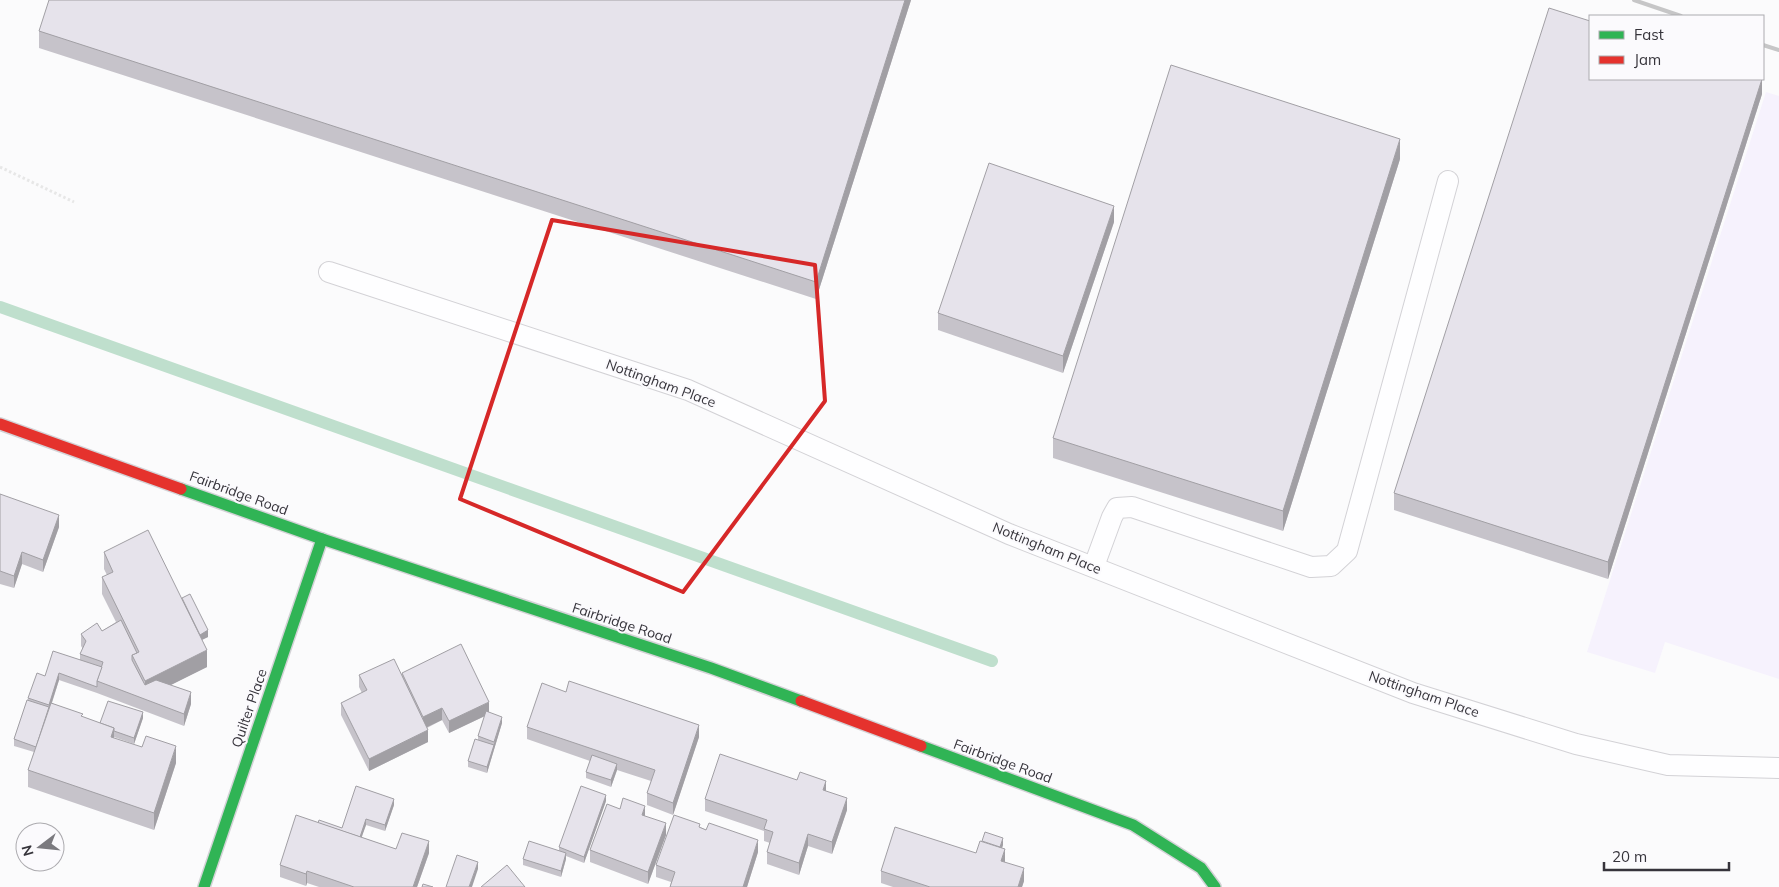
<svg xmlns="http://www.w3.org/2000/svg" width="1779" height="887" font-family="Mulish,sans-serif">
  <rect width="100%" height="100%" fill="#fbfbfc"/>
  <path fill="#f6f2fd" d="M1766 92 1779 96V679L1665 642 1655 673 1587 652Z"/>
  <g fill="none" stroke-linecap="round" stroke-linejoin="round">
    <path stroke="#bfdfcd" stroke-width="12" d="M0 307 992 661"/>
    <g stroke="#d3d2d6" stroke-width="22">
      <g id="lane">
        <path d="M329 272 688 390 1009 534 1413 693 1576 744 1668 765 1779 768"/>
        <path d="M1094 566 1112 517 1117 508 1132 507 1311 567 1331 566 1347 551 1448 181"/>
      </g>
    </g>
    <g stroke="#d3d2d6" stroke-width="14">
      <g id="fast">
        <path d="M181 489 322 539 711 668 801 701"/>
        <path d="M921 746 1133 825 1201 868 1215 887"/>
        <path d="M204 887 322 539"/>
      </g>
    </g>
    <g stroke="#d3d2d6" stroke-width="14">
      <g id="jam">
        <path d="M0 424 181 489"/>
        <path d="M801 701 921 746"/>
      </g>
    </g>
    <path stroke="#e7e7e7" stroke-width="3" stroke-dasharray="2.5 2.5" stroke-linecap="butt" d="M0 167 74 202"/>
    <use href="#lane" stroke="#fefeff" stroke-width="20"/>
    <use href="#fast" stroke="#30b455" stroke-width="11"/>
    <use href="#jam" stroke="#e5322d" stroke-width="11"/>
    <g stroke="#c6c6c7" stroke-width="4">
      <path d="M1634 0 1681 16"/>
      <path d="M1763 45 1779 50"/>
    </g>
  </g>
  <g fill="#c6c3ca">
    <path d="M911 0 816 299 39 48V31Z"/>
    <path d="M1762 79V94L1608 579 1394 510V493Z"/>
    <path d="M1400 159 1283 531 1053 458V438Z"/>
    <path d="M1114 222 1063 373 938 330V313Z"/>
    <path d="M0 494 59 527 43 572 22 564 14 588 0 584Z"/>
    <path d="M104 552 182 598 208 637 202 640 207 667 170 685 191 704 184 726 97 693 59 680 52 703 83 717 100 723 143 718 134 744 114 737V738L176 763 154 830 28 787V770L34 752 14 746V739L28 698 45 676 80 660V654L83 649 81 646V634L102 631 116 622 102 594V577L107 575 104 569Z"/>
    <path d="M402 673 489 712 502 723 487 773 468 767V761L478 740V736L485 716 449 733 442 720 427 728 428 742 369 771 341 715V703L362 693 359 687V675L402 676Z"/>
    <path d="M527 727 699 737 673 815 647 805V793L651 781 617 770 611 787 586 778V772L590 761 527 739Z"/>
    <path d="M826 791 847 810 832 854 808 846 799 875 767 864V852L770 843 764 841V831L705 811V799Z"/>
    <path d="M606 801 584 863 566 856V859L561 877 523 865V859L559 850V847Z"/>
    <path d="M394 805 385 831 366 825 361 837 396 849 429 853 417 887H319L307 883 306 886 280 877V865L318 823 342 828Z"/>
    <path d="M620 809 645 816 666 835 648 884 590 862V850Z"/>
    <path d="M700 827 758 852 747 887H670L671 882 656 877V865Z"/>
    <path d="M1003 845 1002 848 1005 861V862L1024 881 1022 887H893L881 883V871L976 853Z"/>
  </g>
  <g fill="#a19fa4">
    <path d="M905 0H911L816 299V282Z"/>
    <path d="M1762 79V94L1608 579V562Z"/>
    <path d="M1400 139V159L1283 531V511Z"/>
    <path d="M1114 206V222L1063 373V356Z"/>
    <path d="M59 515V527L43 572V560Z"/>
    <path d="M22 552V564L14 588V576Z"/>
    <path d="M208 630V637L195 643V637Z"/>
    <path d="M207 650V667L145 698V681Z"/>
    <path d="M59 673V680L49 711V705Z"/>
    <path d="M191 692V704L184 726V714Z"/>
    <path d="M489 702V714L449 733V721Z"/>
    <path d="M442 708V720L423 729V717Z"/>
    <path d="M143 712V718L134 744V738Z"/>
    <path d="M502 717V723L487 773V767Z"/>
    <path d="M699 725V737L673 815V803Z"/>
    <path d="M114 728V745L111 737Z"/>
    <path d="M428 730V742L369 771V759Z"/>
    <path d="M176 746V763L154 830V813Z"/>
    <path d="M617 764V770L611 787V780Z"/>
    <path d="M826 781V793L823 790Z"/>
    <path d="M606 795V801L584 863V857Z"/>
    <path d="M847 798V810L832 854V842Z"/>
    <path d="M394 799V805L385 831V825Z"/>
    <path d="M645 806V818L642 815Z"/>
    <path d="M366 819V825L358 848V842Z"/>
    <path d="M666 823V835L648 884V872Z"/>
    <path d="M808 834V846L799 875V863Z"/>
    <path d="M1003 838V845L998 859V853Z"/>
    <path d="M758 840V852L747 887H743Z"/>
    <path d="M429 841V853L417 887H413Z"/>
    <path d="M1005 849V861L1001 873V861Z"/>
    <path d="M566 853V859L561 877V871Z"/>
    <path d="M478 862V869L472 887H469Z"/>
    <path d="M1024 868V881L1022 887H1018Z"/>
    <path d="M307 871V883L306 886V874Z"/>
  </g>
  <g fill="#e6e3eb" stroke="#a19fa4">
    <path d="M49 0H905L816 282 39 31Z"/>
    <path d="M1549 8 1590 21V79H1762L1608 562 1394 493Z"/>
    <path d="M1171 65 1400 139 1283 511 1053 438Z"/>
    <path d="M989 163 1114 206 1063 356 938 313Z"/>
    <path d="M0 494 59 515 43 560 22 552 14 576 0 571Z"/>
    <path d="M148 530 207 650 145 681 132 655 139 652 102 577 113 572 104 552Z"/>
    <path d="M190 594 208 630 200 635 182 598Z"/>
    <path d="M121 620 137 653 132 655V660L145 685 156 680 191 692 184 714 97 681 103 662 80 654 86 641 81 634 97 623 102 631Z"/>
    <path d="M461 644 489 702 449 721 442 708 423 717 402 673Z"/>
    <path d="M53 651 102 667 97 681V687L59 673 49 705 28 698 37 673 45 676Z"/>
    <path d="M394 659 428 730 369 759 341 703 367 690 359 675Z"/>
    <path d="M569 681 699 725 673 803 647 793 655 770 527 727 542 683 566 692Z"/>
    <path d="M27 700 49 707 36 747 14 739Z"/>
    <path d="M108 701 143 712 134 738 114 731V728L100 723Z"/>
    <path d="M51 703 83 714 81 716 114 728 111 737 142 747 146 736 176 746 154 813 28 770Z"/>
    <path d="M486 711 502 717 494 742 478 736Z"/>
    <path d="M475 739 494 745 487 767 468 761Z"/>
    <path d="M720 754 797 780 800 772 826 781 823 790 847 798 832 842 808 834 799 863 767 852 773 832 764 829 767 820 705 799Z"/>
    <path d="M592 755 617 764 611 780 586 772Z"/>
    <path d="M356 786 394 799 385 825 366 819 360 837 318 823 319 820 342 828Z"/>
    <path d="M581 786 606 795 584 857 559 847Z"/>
    <path d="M623 798 645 806 642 815 666 823 648 872 590 850 607 804 620 809Z"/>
    <path d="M296 815 396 849 402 833 429 841 413 887H354L307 871 306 874 280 865Z"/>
    <path d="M674 815 700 824 699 827 706 830 709 823 758 840 743 887H670L675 872 656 865Z"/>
    <path d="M895 827 976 853 980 841 1005 849 1001 861 1024 868 1018 887H930L881 871Z"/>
    <path d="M985 832 1003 838 1000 847 982 841Z"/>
    <path d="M529 841 566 853 561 871 523 859Z"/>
    <path d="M457 855 478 862 469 887H446Z"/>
    <path d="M507 865 525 887H481Z"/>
    <path d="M423 884 433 887H422Z"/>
  </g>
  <path fill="none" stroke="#d62828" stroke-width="4" stroke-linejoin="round" d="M552 220 815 265 825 401 683 592 460 499Z"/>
  <g text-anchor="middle" stroke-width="4" stroke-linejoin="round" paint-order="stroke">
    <g font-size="14" fill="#36343b" stroke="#fbfafd">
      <text transform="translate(661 383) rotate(20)" y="5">Nottingham Place</text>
      <text transform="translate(239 493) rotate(20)" y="5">Fairbridge Road</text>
      <text transform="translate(1047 548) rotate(22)" y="5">Nottingham Place</text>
      <text transform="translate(622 623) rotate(18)" y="5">Fairbridge Road</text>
      <text transform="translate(1424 694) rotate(19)" y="5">Nottingham Place</text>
      <text transform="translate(249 708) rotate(-71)" y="5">Quilter Place</text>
      <text transform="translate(1003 761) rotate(20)" y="5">Fairbridge Road</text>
    </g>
  </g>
  <rect x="1589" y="15" width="175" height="65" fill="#fbfafd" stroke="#acabaf"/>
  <rect x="1599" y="31" width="25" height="8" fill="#30b455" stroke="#acabaf"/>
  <text x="1634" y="40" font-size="15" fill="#36343b">Fast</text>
  <rect x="1599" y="56" width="25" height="8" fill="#e5322d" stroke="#acabaf"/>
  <text x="1634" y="65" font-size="15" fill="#36343b">Jam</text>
  <g transform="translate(40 847) rotate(254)"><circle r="24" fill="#fbfafd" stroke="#acabaf"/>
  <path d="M0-4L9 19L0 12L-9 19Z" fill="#7b7a7f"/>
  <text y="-8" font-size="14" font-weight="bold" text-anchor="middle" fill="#36343b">N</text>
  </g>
  <path d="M1604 862v8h125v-8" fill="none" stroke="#36343b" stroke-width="2.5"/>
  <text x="1612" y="862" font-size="15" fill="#36343b" stroke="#fbfafd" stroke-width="4" paint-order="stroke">20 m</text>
</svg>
